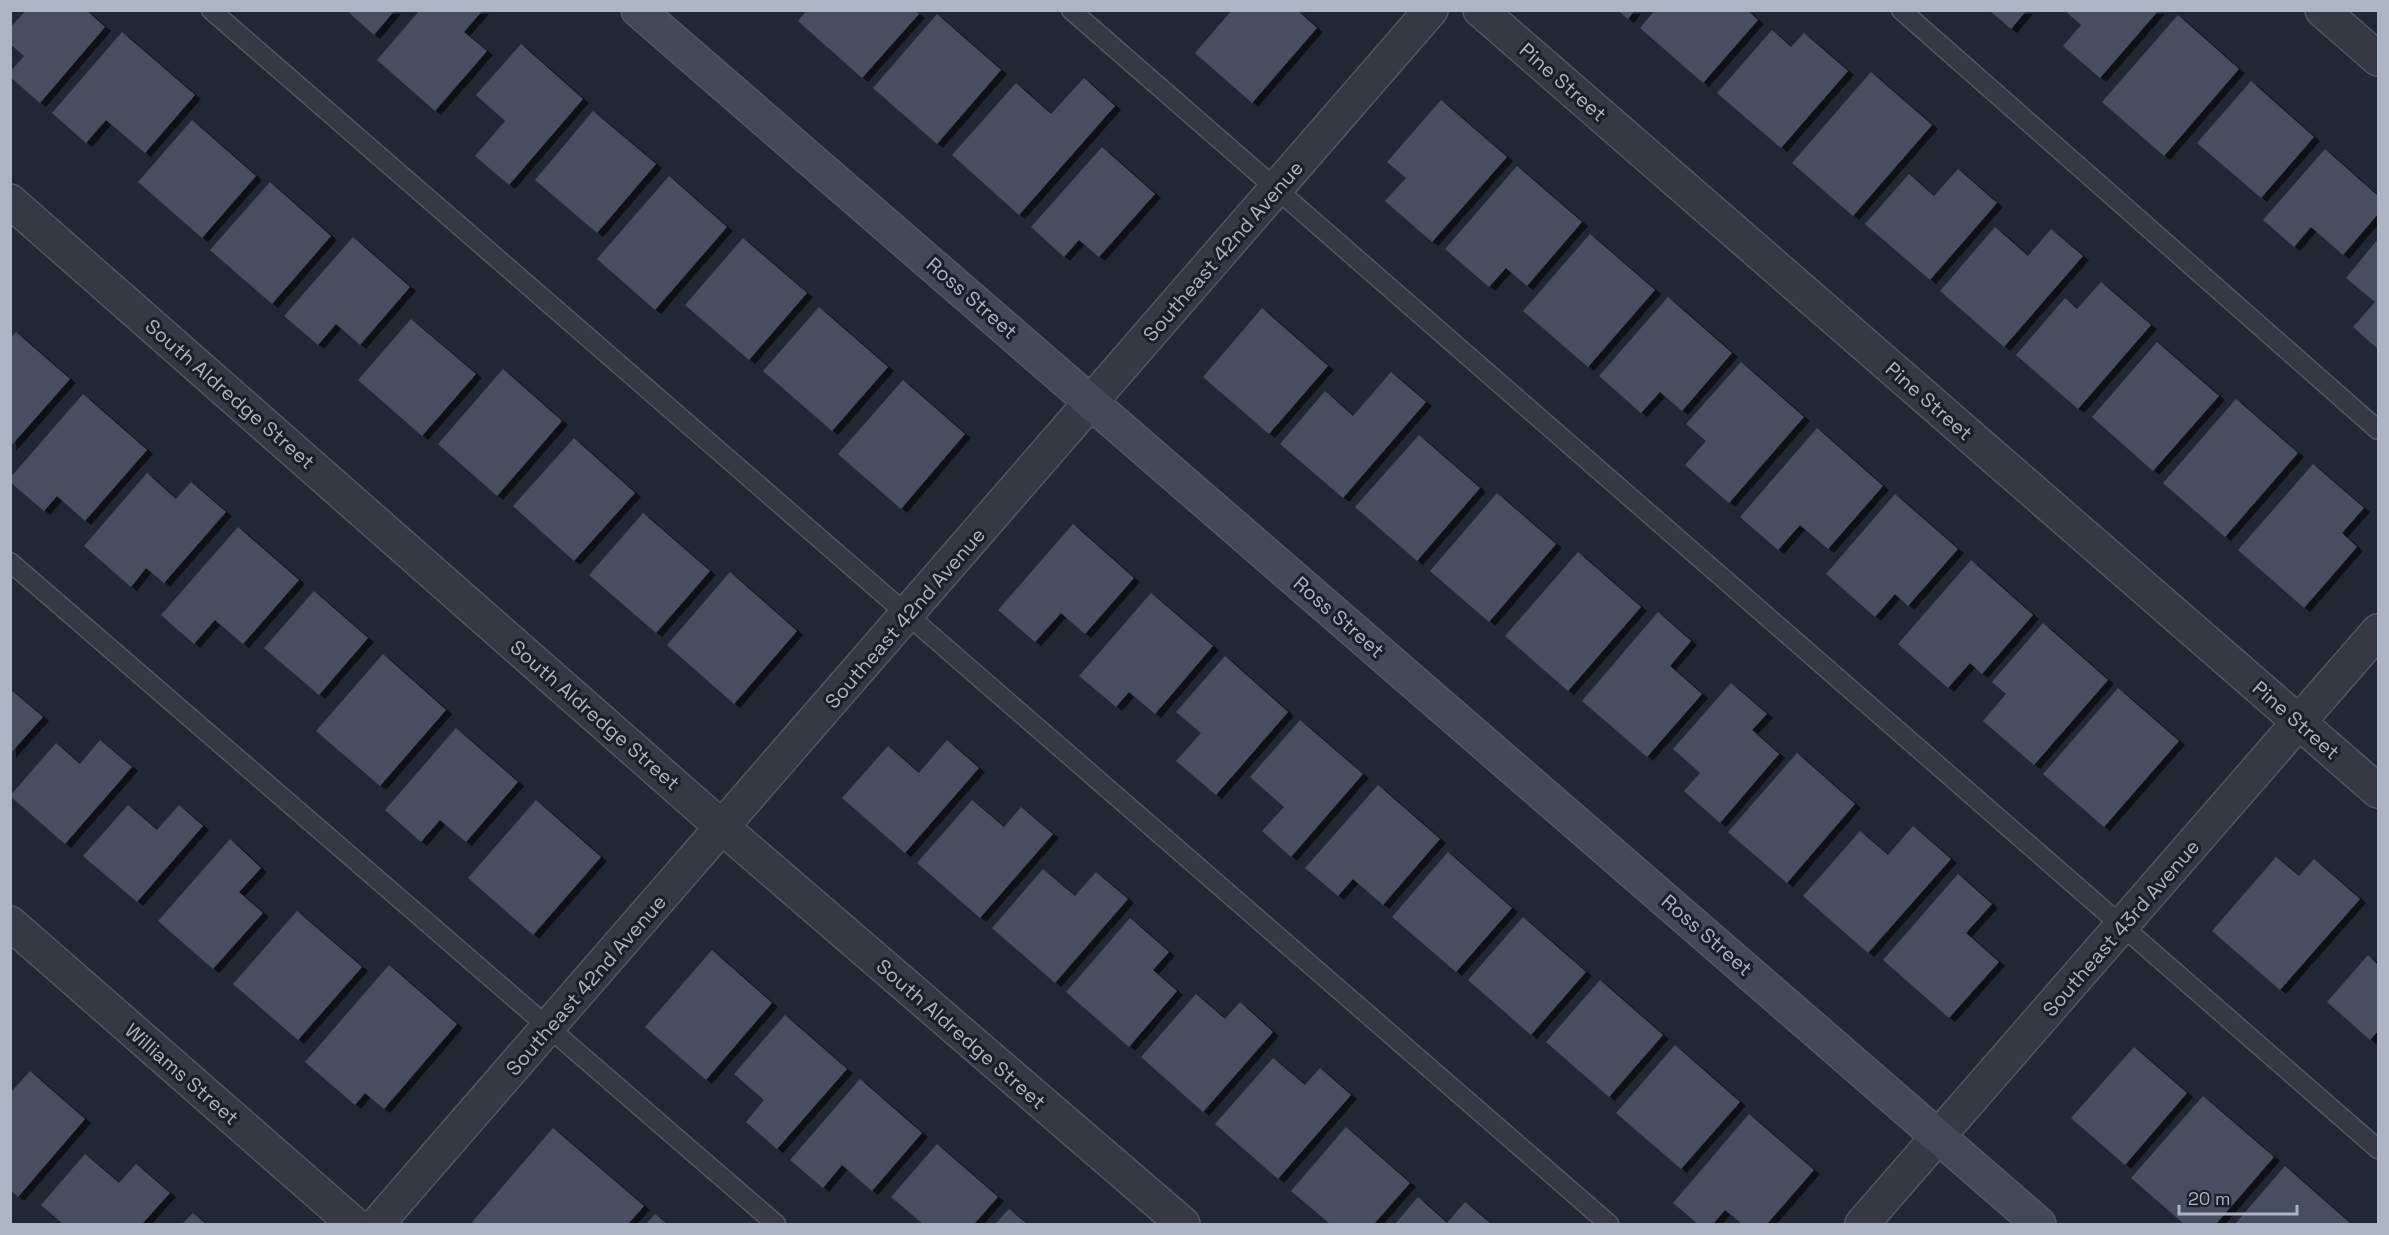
<svg xmlns="http://www.w3.org/2000/svg" width="2389" height="1235" font-family="'Space Grotesk',sans-serif">
  <defs>
    <filter id="shadow"><feDropShadow dx="6" dy="4" stdDeviation="0" flood-color="#0009"/></filter>
  </defs>
  <rect width="100%" height="100%" fill="#202834"/>
  <g fill="#464f5e" filter="url(#shadow)">
    <path d="M26 10H86L105 27 40 103 10 77V72L24 56 10 44V28Z"/>
    <path d="M346 10H395L374 35Z"/>
    <path d="M420 10H483L464 32 487 51 435 111 377 60Z"/>
    <path d="M807 10H914L919 14 862 78 798 21Z"/>
    <path d="M1232 10H1297L1317 28 1252 103 1195 53Z"/>
    <path d="M1617 10H1635L1628 19Z"/>
    <path d="M1655 10H1747L1758 20 1703 83 1640 28Z"/>
    <path d="M1989 10H2027L2011 29Z"/>
    <path d="M2064 10H2159L2100 78 2063 46 2081 25Z"/>
    <path d="M937 14 1001 70 937 144 873 88Z"/>
    <path d="M2178 15 2239 69 2164 156 2102 102Z"/>
    <path d="M1772 30 1791 47 1804 33 1848 71 1781 148 1717 93Z"/>
    <path d="M122 32 195 95 145 153 106 120 86 143 52 113Z"/>
    <path d="M521 44 583 99 509 185 475 156 505 121 476 95Z"/>
    <path d="M1871 72 1932 125 1853 216 1792 163Z"/>
    <path d="M1084 78 1115 106 1019 215 952 155 1016 83 1051 114Z"/>
    <path d="M2251 81 2314 137 2261 198 2197 143Z"/>
    <path d="M1441 100 1507 157 1432 242 1385 201 1406 178 1387 162Z"/>
    <path d="M593 111 656 164 597 233 535 180Z"/>
    <path d="M192 120 256 176 202 238 138 182Z"/>
    <path d="M1102 147 1155 194 1099 257 1079 240 1064 257 1031 227Z"/>
    <path d="M2325 149 2378 196V214L2343 255 2311 227 2294 247 2263 220Z"/>
    <path d="M1517 166 1582 222 1527 286 1506 268 1489 287 1445 249Z"/>
    <path d="M1958 169 1997 203 1930 280 1865 224 1909 174 1934 196Z"/>
    <path d="M669 176 727 227 655 310 597 259Z"/>
    <path d="M270 182 331 236 272 304 210 250Z"/>
    <path d="M1995 227 2028 256 2051 229 2083 256 2004 347 1940 291Z"/>
    <path d="M1590 234 1655 290 1588 367 1523 311Z"/>
    <path d="M353 237 410 287 360 345 336 324 318 345 284 316Z"/>
    <path d="M743 238 807 293 749 360 685 305Z"/>
    <path d="M2378 239V349L2353 327 2375 302 2346 278Z"/>
    <path d="M2101 282 2151 325 2078 409 2016 355 2065 298 2077 309Z"/>
    <path d="M1668 297 1732 353 1682 411 1660 392 1641 413 1599 376Z"/>
    <path d="M819 307 888 367 832 431 763 371Z"/>
    <path d="M1262 308 1328 366 1269 434 1203 377Z"/>
    <path d="M411 319 476 374 422 436 358 380Z"/>
    <path d="M16 332 70 379 10 447V339Z"/>
    <path d="M2157 342 2219 396 2153 471 2092 417Z"/>
    <path d="M1741 362 1804 417 1729 503 1685 465 1706 441 1686 424Z"/>
    <path d="M503 369 562 421 497 496 438 444Z"/>
    <path d="M1391 372 1426 402 1343 498 1280 444 1325 391 1353 416Z"/>
    <path d="M903 380 965 434 901 509 838 454Z"/>
    <path d="M83 394 147 450 85 521 57 496 44 511 10 482V478Z"/>
    <path d="M2236 399 2298 453 2225 537 2163 483Z"/>
    <path d="M1817 428 1883 486 1828 549 1800 525 1778 550 1740 517Z"/>
    <path d="M1419 435 1480 488 1417 561 1355 507Z"/>
    <path d="M574 438 635 493 574 561 513 506Z"/>
    <path d="M2313 464 2364 508 2342 533 2357 547 2304 608 2238 550Z"/>
    <path d="M147 473 176 499 191 482 226 512 164 583 146 568 131 587 84 546Z"/>
    <path d="M1497 493 1556 544 1489 622 1430 571Z"/>
    <path d="M1895 494 1958 549 1908 606 1895 594 1875 617 1826 574Z"/>
    <path d="M643 513 710 571 656 633 589 575Z"/>
    <path d="M1073 524 1134 578 1085 634 1061 613 1035 642 998 610Z"/>
    <path d="M238 527 299 580 243 644 215 620 194 644 161 615Z"/>
    <path d="M1578 552 1641 607 1568 691 1505 636Z"/>
    <path d="M1971 560 2033 615 1982 674 1970 663 1948 688 1898 644Z"/>
    <path d="M730 572 797 631 734 704 667 645Z"/>
    <path d="M314 591 368 638 319 695 264 648Z"/>
    <path d="M1151 593 1213 646 1155 714 1129 692 1116 707 1079 676Z"/>
    <path d="M1658 612 1691 641 1670 666 1702 694 1647 757 1582 701Z"/>
    <path d="M2043 623 2108 680 2034 765 1983 721 2006 694 1992 682Z"/>
    <path d="M383 654 446 710 380 786 316 731Z"/>
    <path d="M1225 656 1288 712 1216 795 1176 761 1201 733 1176 712Z"/>
    <path d="M1731 683 1767 714 1752 730 1779 754 1720 823 1684 791 1700 773 1673 749Z"/>
    <path d="M2118 688 2179 741 2104 827 2043 774Z"/>
    <path d="M10 689 43 717 10 754Z"/>
    <path d="M1300 720 1363 774 1291 857 1262 831 1284 807 1250 777Z"/>
    <path d="M456 728 518 782 466 842 440 820 421 842 385 810Z"/>
    <path d="M100 740 132 767 65 844 10 796 56 743 80 764Z"/>
    <path d="M947 740 979 768 905 853 842 798 888 746 919 773Z"/>
    <path d="M1797 753 1855 804 1787 883 1728 832Z"/>
    <path d="M1378 785 1440 839 1383 905 1353 879 1338 896 1305 868Z"/>
    <path d="M536 800 601 857 533 935 468 878Z"/>
    <path d="M972 800 1004 827 1021 807 1053 834 980 918 917 863Z"/>
    <path d="M128 805 157 830 179 805 203 826 137 902 83 856Z"/>
    <path d="M1913 826 1951 859 1868 953 1803 896 1860 831 1888 855Z"/>
    <path d="M230 839 261 868 239 892 263 913 213 969 158 921Z"/>
    <path d="M1448 852 1512 908 1456 972 1392 917Z"/>
    <path d="M2276 857 2299 876 2314 859 2360 899 2280 990 2212 931Z"/>
    <path d="M1043 869 1075 896 1096 872 1128 899 1055 983 992 928Z"/>
    <path d="M1958 874 1992 904 1966 933 1999 962 1949 1018 1883 960Z"/>
    <path d="M297 911 362 967 298 1040 233 984Z"/>
    <path d="M1523 917 1586 972 1531 1035 1468 980Z"/>
    <path d="M1130 918 1169 952 1153 970 1177 991 1129 1047 1066 992Z"/>
    <path d="M712 950 772 1003 706 1080 645 1027Z"/>
    <path d="M2368 955 2378 965V1031L2370 1040 2327 1002Z"/>
    <path d="M389 965 457 1024 384 1109 365 1093 355 1105 305 1062Z"/>
    <path d="M1600 980 1663 1035 1609 1097 1546 1042Z"/>
    <path d="M1196 994 1225 1019 1240 1002 1273 1032 1203 1112 1141 1057Z"/>
    <path d="M785 1015 847 1069 777 1149 746 1122 764 1100 734 1074Z"/>
    <path d="M1675 1045 1740 1102 1681 1169 1616 1113Z"/>
    <path d="M2134 1047 2187 1093 2125 1165 2071 1118Z"/>
    <path d="M1273 1058 1305 1085 1320 1068 1351 1095 1278 1179 1215 1124Z"/>
    <path d="M30 1071 85 1119 18 1197 10 1190V1093Z"/>
    <path d="M860 1079 922 1133 872 1191 842 1165 823 1188 790 1160Z"/>
    <path d="M2203 1096 2274 1157 2216 1224H2184L2131 1178Z"/>
    <path d="M1749 1114 1814 1170 1767 1224H1742L1725 1210 1713 1224H1698L1673 1203Z"/>
    <path d="M1346 1127 1410 1183 1374 1224H1330L1291 1191Z"/>
    <path d="M553 1128 644 1206 628 1224H475L472 1222Z"/>
    <path d="M937 1144 998 1197 974 1224H923L891 1197Z"/>
    <path d="M85 1154 119 1183 136 1164 170 1193 142 1224H63L41 1205Z"/>
    <path d="M2285 1166 2350 1223 2349 1224H2235Z"/>
    <path d="M1418 1197 1447 1223 1465 1202 1491 1224H1395Z"/>
    <path d="M1009 1209 1027 1224H995Z"/>
    <path d="M193 1213 206 1224H182Z"/>
    <path d="M655 1214 667 1224H646Z"/>
  </g>
  <g fill="none" stroke-linecap="round" stroke-linejoin="round">
    <g stroke="#505863" stroke-width="21">
      <g id="lane">
        <path d="M211 10 1609 1224"/>
        <path d="M1071 10 2378 1149"/>
        <path d="M1901 10 2378 430"/>
        <path d="M10 562 776 1224"/>
      </g>
    </g>
    <g stroke="#505863" stroke-width="36">
      <g id="street">
        <path d="M1480 10 2378 791"/>
        <path d="M2322 10 2378 59"/>
        <path d="M10 201 723 828 1183 1224"/>
        <path d="M10 923 354 1224"/>
        <path d="M377 1224 1431 10"/>
        <path d="M1862 1224 2378 631"/>
      </g>
    </g>
    <g stroke="#505863" stroke-width="36">
      <path id="secondary" d="M638 10 2039 1224"/>
    </g>
    <use href="#lane" stroke="#333a44" stroke-width="18"/>
    <use href="#street" stroke="#333a44" stroke-width="33"/>
    <use href="#secondary" stroke="#414957" stroke-width="33"/>
  </g>
  <g text-anchor="middle" stroke-width="6" stroke-linejoin="round" paint-order="stroke">
    <g font-size="20" fill="#acb5c2" stroke="#181f29">
      <text transform="translate(1563 82) rotate(41)" y="7">Pine Street</text>
      <text transform="translate(1223 251) rotate(-49)" y="7">Southeast 42nd Avenue</text>
      <text transform="translate(972 298) rotate(41)" y="7">Ross Street</text>
      <text transform="translate(230 394) rotate(41)" y="7">South Aldredge Street</text>
      <text transform="translate(1929 401) rotate(41)" y="7">Pine Street</text>
      <text transform="translate(1339 617) rotate(41)" y="7">Ross Street</text>
      <text transform="translate(905 618) rotate(-49)" y="7">Southeast 42nd Avenue</text>
      <text transform="translate(595 715) rotate(41)" y="7">South Aldredge Street</text>
      <text transform="translate(2296 720) rotate(41)" y="7">Pine Street</text>
      <text transform="translate(2121 928) rotate(-49)" y="7">Southeast 43rd Avenue</text>
      <text transform="translate(1707 935) rotate(41)" y="7">Ross Street</text>
      <text transform="translate(586 985) rotate(-49)" y="7">Southeast 42nd Avenue</text>
      <text transform="translate(961 1034) rotate(41)" y="7">South Aldredge Street</text>
      <text transform="translate(182 1074) rotate(41)" y="7">Williams Street</text>
    </g>
  </g>
  <rect width="2389" height="1235" fill="none" stroke="#acb5c2" stroke-width="24"/>
  <path d="M2179 1205v9h118v-9" fill="none" stroke="#acb5c2" stroke-width="3"/>
  <text x="2188" y="1205" font-size="18" fill="#acb5c2" stroke="#181f29" stroke-width="4.5" paint-order="stroke">20 m</text>
</svg>
